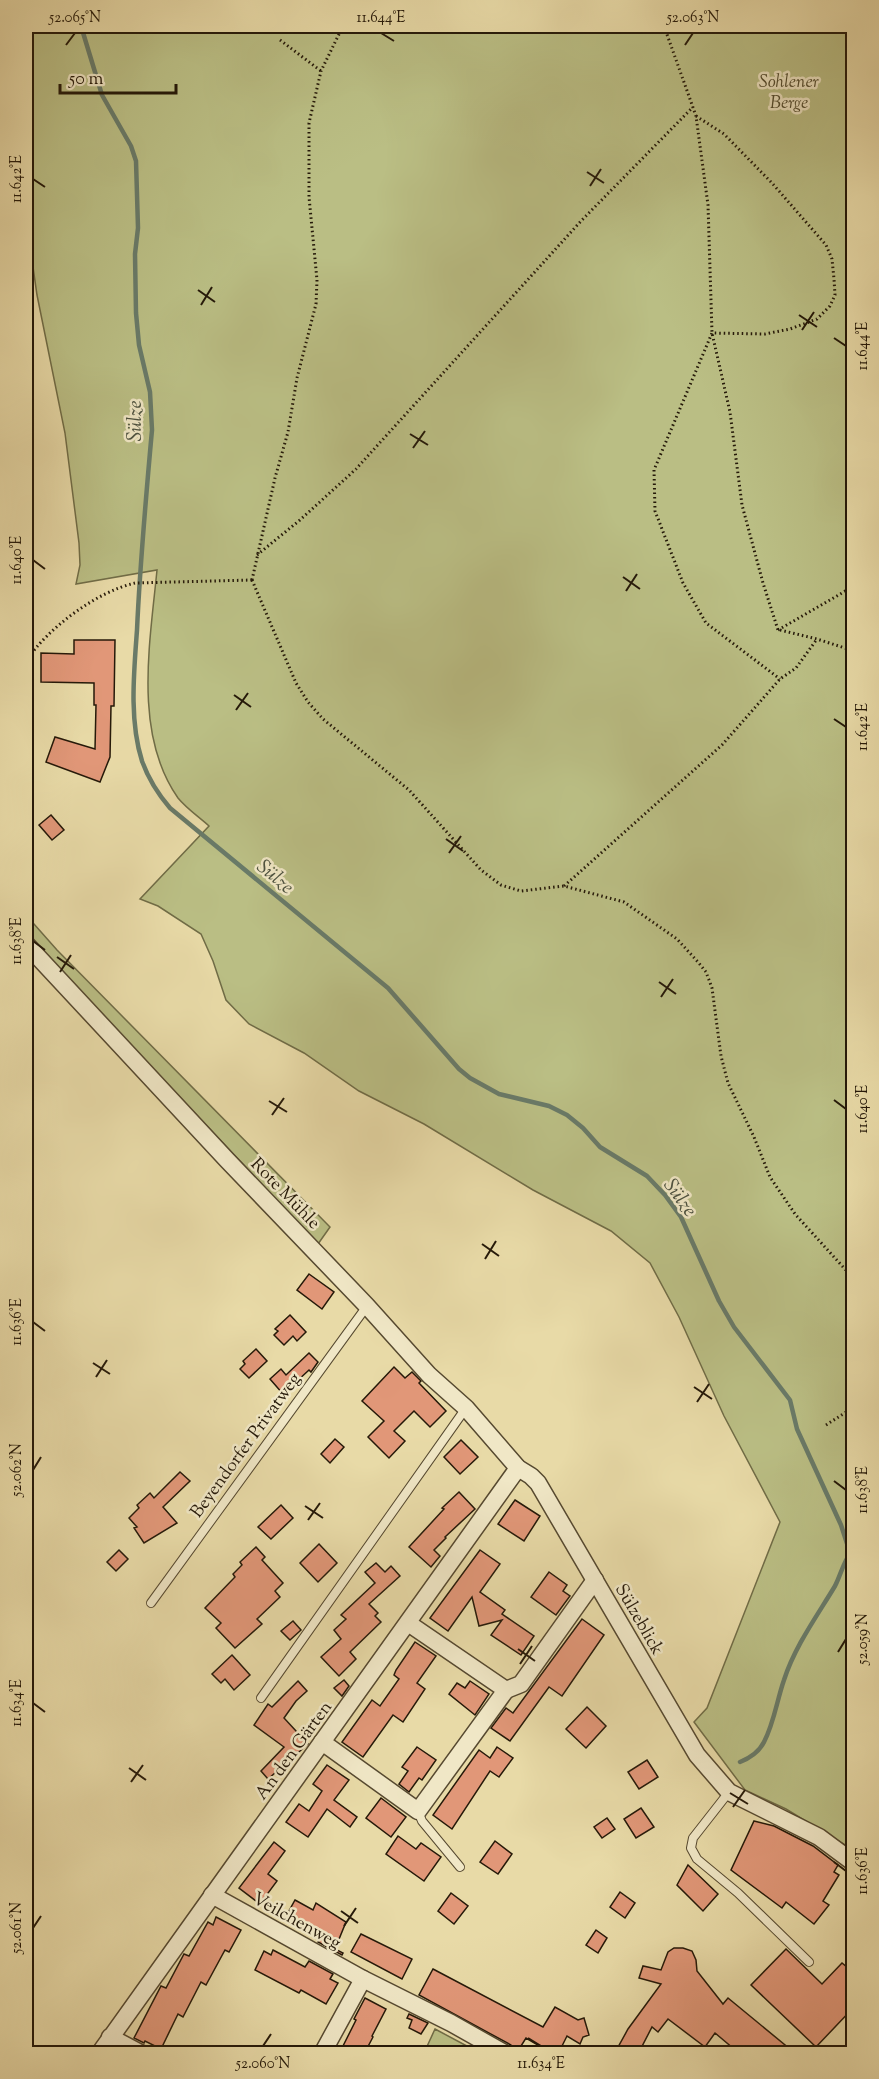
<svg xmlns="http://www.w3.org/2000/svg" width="879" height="2079" font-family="'Sorts Mill Goudy',serif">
  <rect width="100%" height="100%" fill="#e8daa7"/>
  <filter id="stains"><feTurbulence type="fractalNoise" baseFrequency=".00333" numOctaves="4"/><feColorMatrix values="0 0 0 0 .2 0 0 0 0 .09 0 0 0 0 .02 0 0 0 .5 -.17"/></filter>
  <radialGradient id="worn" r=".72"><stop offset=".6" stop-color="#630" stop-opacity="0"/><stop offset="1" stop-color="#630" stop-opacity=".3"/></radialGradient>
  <g fill="#babe84" stroke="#706c46" stroke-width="1.5">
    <path d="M26 26H853V1853L847 1846 786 1809 745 1790 694 1722 707 1708 780 1522 724 1416 679 1317 650 1263 611 1231 533 1190 424 1124 359 1091 304 1053 249 1024 226 1000 213 961 201 934 158 906 140 899 209 826C199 817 186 808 178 798 133 734 150 643 157 570L76 584 80 565 79 543 65 433 37 295 26 218Z"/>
    <path d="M26 915 57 950 330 1227 318 1244 26 934Z"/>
    <path d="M435 2029 480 2053H424Z"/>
  </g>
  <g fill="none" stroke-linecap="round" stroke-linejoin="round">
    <g stroke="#697a68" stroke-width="4.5">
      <path d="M81 26 102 95 131 146 136 161 138 228 135 254 136 313 139 345 150 392 152 430C146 496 140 563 137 630 134 672 129 720 142 761 148 778 158 794 170 808L388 988 459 1069 470 1078 499 1094 549 1106 567 1115 583 1128 600 1147 647 1176 665 1195 681 1217 719 1301 734 1327 790 1400 797 1429 841 1525 854 1565"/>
      <path d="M740 1762C750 1758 759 1752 764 1742 774 1723 777 1700 784 1680 795 1646 817 1616 835 1586 841 1574 843 1563 851 1552"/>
    </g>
  </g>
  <g fill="#e19778" stroke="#251909" stroke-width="1.5">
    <path d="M74 640H115L114 706H111L110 757 100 782 46 762 55 737 95 749 96 705H94V683L41 682V653L74 654Z"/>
    <path d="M51 815 64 830 52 840 39 825Z"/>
    <path d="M309 1274 334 1292 322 1309 297 1290Z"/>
    <path d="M290 1315 306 1332 297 1341 293 1336 284 1345 274 1335 278 1331 275 1329Z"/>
    <path d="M256 1349 267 1361 249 1378 240 1369 245 1364 243 1361Z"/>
    <path d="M309 1353 318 1362 311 1372 309 1370 283 1394 270 1379 281 1369 286 1375Z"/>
    <path d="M394 1367 405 1378 412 1372 421 1381 419 1383 446 1411 430 1427 414 1411 394 1431 405 1441 389 1458 368 1437 384 1421 362 1401Z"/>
    <path d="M335 1439 344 1447 330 1463 321 1454Z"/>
    <path d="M461 1440 478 1457 460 1474 444 1457Z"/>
    <path d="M180 1472 190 1481 163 1507 177 1523 144 1543 134 1528 137 1527 129 1518 139 1508 137 1505 150 1493 154 1498Z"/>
    <path d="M459 1492 475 1509 445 1537 446 1538 434 1550 440 1556 431 1567 409 1547 444 1509 442 1508Z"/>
    <path d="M515 1500 540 1516 524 1541 498 1524Z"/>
    <path d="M281 1505 293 1518 271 1539 258 1527Z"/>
    <path d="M319 1544 337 1563 318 1582 300 1563Z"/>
    <path d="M256 1547 265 1557 262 1560 283 1583 275 1591 280 1597 257 1619 262 1624 235 1648 216 1628 221 1623 205 1608 235 1577 233 1574 242 1565 240 1562Z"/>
    <path d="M119 1550 128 1559 116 1571 107 1562Z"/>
    <path d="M480 1550 500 1564 480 1592 505 1610 502 1614 534 1636 521 1655 491 1635 502 1620 479 1626 472 1597 448 1631 430 1618Z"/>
    <path d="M376 1563 385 1572 391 1566 400 1576 369 1604 378 1613 375 1616 381 1622 350 1652 356 1659 339 1676 321 1657 341 1639 334 1630 346 1619 341 1615 375 1583 365 1572Z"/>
    <path d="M549 1572 567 1585 563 1591 570 1596 556 1615 531 1597Z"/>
    <path d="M582 1619 604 1635 562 1696 549 1687 510 1741 491 1728 506 1708 513 1713Z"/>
    <path d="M293 1621 301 1630 290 1640 281 1631Z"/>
    <path d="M415 1642 436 1656 417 1683 425 1689 403 1722 393 1715 363 1757 342 1742 372 1700 380 1706 399 1679 394 1675 396 1670Z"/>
    <path d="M232 1655 250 1675 234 1690 225 1679 221 1683 212 1674Z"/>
    <path d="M344 1680 349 1686 342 1696 334 1688Z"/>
    <path d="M298 1681 307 1691 296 1701 284 1718 308 1744 268 1779 261 1771 284 1747 254 1725 268 1704 272 1707Z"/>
    <path d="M470 1681 489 1694 475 1715 449 1694 457 1683 465 1688Z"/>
    <path d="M587 1707 606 1726 586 1748 566 1729Z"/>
    <path d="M417 1747 436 1760 422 1780 419 1778 409 1792 399 1784 408 1771 402 1767Z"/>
    <path d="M497 1747 513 1758 499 1777 490 1771 452 1829 433 1815 479 1750 490 1758Z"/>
    <path d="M647 1760 658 1777 639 1789 628 1772Z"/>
    <path d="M327 1765 349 1780 334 1800 357 1817 350 1827 327 1809 308 1837 286 1822 299 1804 309 1811 322 1791 313 1784Z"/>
    <path d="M381 1798 406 1817 391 1837 366 1818Z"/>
    <path d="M641 1808 654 1827 636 1838 624 1819Z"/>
    <path d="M607 1818 615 1829 602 1838 594 1827Z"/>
    <path d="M754 1821 774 1826 813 1846 838 1865 834 1872 839 1875 823 1901 829 1905 814 1924 786 1902 782 1908 731 1870Z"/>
    <path d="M398 1836 416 1849 421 1843 441 1857 424 1881 386 1854Z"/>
    <path d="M495 1841 512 1854 498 1874 480 1862Z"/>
    <path d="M274 1842 285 1851 268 1874 277 1881 260 1904 239 1888Z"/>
    <path d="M688 1865 718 1894 703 1911 677 1885Z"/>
    <path d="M620 1892 635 1903 625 1918 610 1907Z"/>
    <path d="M451 1893 468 1906 454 1924 438 1911Z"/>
    <path d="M295 1900 313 1910 316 1903 346 1922 335 1949 343 1953 342 1955 318 1942 320 1939 284 1920Z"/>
    <path d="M216 1917 241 1930 229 1952 225 1950 206 1985 201 1982 183 2017 178 2014 161 2049 145 2041 144 2043 134 2038 161 1986 166 1988 184 1954 189 1956 208 1922 213 1925Z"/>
    <path d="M596 1930 607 1938 598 1953 586 1945Z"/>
    <path d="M361 1934 412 1959 402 1979 351 1952Z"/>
    <path d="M674 1948H683L692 1951 696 1960 697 1971 723 2004 728 1998 796 2054H740L715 2033 705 2047 668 2019 658 2032 652 2027 638 2054H625L617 2049 628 2029 661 1984 639 1978 643 1966 661 1970 668 1952Z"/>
    <path d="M786 1949 822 1984 842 1963 854 1973V2007L816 2047 751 1985Z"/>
    <path d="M273 1950 305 1967 309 1961 333 1974 330 1979 338 1983 326 2004 301 1990 299 1993 255 1970 264 1951 271 1955Z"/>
    <path d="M433 1969 543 2027 555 2007 578 2020 584 2018 589 2035 583 2037 580 2044 567 2036 558 2054H553L526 2038 516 2054 511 2045 419 1995Z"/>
    <path d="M365 1998 386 2009 372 2036 373 2037 364 2054H339L356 2020 354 2019Z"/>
    <path d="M409 2014 428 2023 421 2034 409 2028 412 2020 407 2018Z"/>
  </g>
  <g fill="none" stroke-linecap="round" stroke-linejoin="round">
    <g stroke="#564930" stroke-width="10">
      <g id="service">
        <path d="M151 1603 367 1306"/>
        <path d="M261 1698 466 1408"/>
        <path d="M729 1792 693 1838 691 1848 697 1859 738 1893 809 1962"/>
        <path d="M418 1811 422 1821 460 1867"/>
      </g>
    </g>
    <g stroke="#564930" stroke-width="19">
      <g id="minor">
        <path d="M26 944 227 1160 367 1306 429 1375 466 1408 518 1468 531 1476 538 1483 697 1755 729 1792 819 1837 854 1863"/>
        <path d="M506 1690 521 1684 595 1580"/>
        <path d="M322 1742 418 1811 506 1690 408 1623"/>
        <path d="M212 1895 363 1979 451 2023 506 2054"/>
        <path d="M110 2037 142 2054"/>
        <path d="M99 2054 518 1468"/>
        <path d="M322 2054 363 1979"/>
      </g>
    </g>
    <g stroke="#251909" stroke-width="3" stroke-dasharray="1.5 3" stroke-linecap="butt">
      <path d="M664 26 696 116 708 205 712 333 730 412 742 505 763 583 778 630"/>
      <path d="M280 40 321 71"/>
      <path d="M696 116 724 134 772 183 826 245 832 259 834 279 835 295 830 306 817 319 790 329 765 334 712 333 654 470 655 511 683 583 706 623 780 679"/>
      <path d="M257 555 300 520 356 469 581 221 693 107"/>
      <path d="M252 580 296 683 308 702 323 719 409 790 481 870 501 885 521 891 564 886 624 902 677 939 698 962 706 972 712 988 721 1056 728 1083 754 1137 770 1177 795 1214 854 1279"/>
      <path d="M252 580 275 478 288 432 297 378 316 304 317 280 309 197V123L321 71 343 26"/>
      <path d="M778 630 854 586"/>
      <path d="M780 630 817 639 854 651"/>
      <path d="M26 661C48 628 96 592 135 583L252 580"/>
      <path d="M26 741H34"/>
      <path d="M564 886 722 745 780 679 796 668 817 639"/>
      <path d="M826 1425 854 1407"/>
      <path d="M848 1581 854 1579"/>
    </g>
    <use href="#service" stroke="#f0e7c6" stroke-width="8"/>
    <use href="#minor" stroke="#f0e7c6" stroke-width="16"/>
  </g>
  <path fill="none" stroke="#251909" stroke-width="2" d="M381 33 394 41M66 45 75 33M685 45 693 33M587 172 604 183M33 179 45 187M590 186 601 169M198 290 215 302M201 305 212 287M799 315 817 327M802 330 814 312M834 338 846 346M410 434 428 445M413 448 425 431M33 560 45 569M623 577 640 589M626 591 637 574M234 695 251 707M236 710 248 693M834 719 846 727M446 839 463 851M449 853 461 836M33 941 45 950M57 957 74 969M60 972 71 955M659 982 676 994M661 997 673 979M834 1100 846 1109M269 1101 287 1112M272 1115 284 1098M482 1244 499 1256M485 1259 496 1241M33 1322 45 1331M93 1363 110 1374M96 1377 107 1360M694 1387 712 1399M697 1402 709 1384M33 1470 41 1457M834 1481 846 1490M305 1506 323 1518M308 1520 320 1503M518 1649 535 1661M838 1652 846 1639M520 1664 532 1646M33 1703 45 1712M129 1768 146 1780M131 1782 143 1765M730 1793 748 1804M733 1807 745 1790M834 1862 846 1871M341 1911 358 1923M344 1926 356 1908M33 1928 41 1916M528 2038 541 2046M263 2046 271 2034"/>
  <g text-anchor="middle" stroke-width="5" stroke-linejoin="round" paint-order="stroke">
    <g font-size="18" font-style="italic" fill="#524b2e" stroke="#f0e7c6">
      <text x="789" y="87">Sohlener<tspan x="789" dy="21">Berge</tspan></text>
    </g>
    <g font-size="18" fill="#251909" stroke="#f0e7c6">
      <text transform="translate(286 1193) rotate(46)" y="6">Rote Mühle</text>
      <text transform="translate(245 1445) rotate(-54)" y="6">Beyendorfer Privatweg</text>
      <text transform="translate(640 1619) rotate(60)" y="6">Sülzeblick</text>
      <text transform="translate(293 1750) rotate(-54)" y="6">An den Gärten</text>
      <text transform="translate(297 1920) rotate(29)" y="6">Veilchenweg</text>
    </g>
    <g font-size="20" font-style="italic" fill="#4d5240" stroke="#f0e7c6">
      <text transform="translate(134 421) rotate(-90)" y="7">Sülze</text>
      <text transform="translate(276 876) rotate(40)" y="7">Sülze</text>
      <text transform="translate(681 1197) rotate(54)" y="7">Sülze</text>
    </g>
  </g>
  <rect width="879" height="2079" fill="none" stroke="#e8daa7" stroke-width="66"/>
  <path d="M60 84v9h116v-9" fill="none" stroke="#251909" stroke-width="3"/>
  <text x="69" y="84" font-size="18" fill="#251909" stroke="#f0e7c6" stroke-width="4.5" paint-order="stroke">50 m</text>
  <rect x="33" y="33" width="813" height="2013" fill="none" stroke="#251909" stroke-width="2"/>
  <g font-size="15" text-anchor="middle" fill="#251909">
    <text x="75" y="22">52.065°N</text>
    <text x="381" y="22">11.644°E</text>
    <text x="693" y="22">52.063°N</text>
    <text transform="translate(16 179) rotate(-90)" y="5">11.642°E</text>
    <text transform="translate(862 346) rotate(-90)" y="5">11.644°E</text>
    <text transform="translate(16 560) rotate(-90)" y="5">11.640°E</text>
    <text transform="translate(862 727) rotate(-90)" y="5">11.642°E</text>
    <text transform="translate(16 941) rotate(-90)" y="5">11.638°E</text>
    <text transform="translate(862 1109) rotate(-90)" y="5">11.640°E</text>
    <text transform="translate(16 1322) rotate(-90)" y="5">11.636°E</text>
    <text transform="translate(16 1470) rotate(-90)" y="5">52.062°N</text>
    <text transform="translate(862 1490) rotate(-90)" y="5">11.638°E</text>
    <text transform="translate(862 1639) rotate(-90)" y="5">52.059°N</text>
    <text transform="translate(16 1703) rotate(-90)" y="5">11.634°E</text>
    <text transform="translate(862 1871) rotate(-90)" y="5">11.636°E</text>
    <text transform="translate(16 1928) rotate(-90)" y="5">52.061°N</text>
    <text x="263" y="2068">52.060°N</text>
    <text x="541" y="2068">11.634°E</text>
  </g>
  <rect width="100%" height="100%" filter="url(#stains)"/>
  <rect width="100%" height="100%" fill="url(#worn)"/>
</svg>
